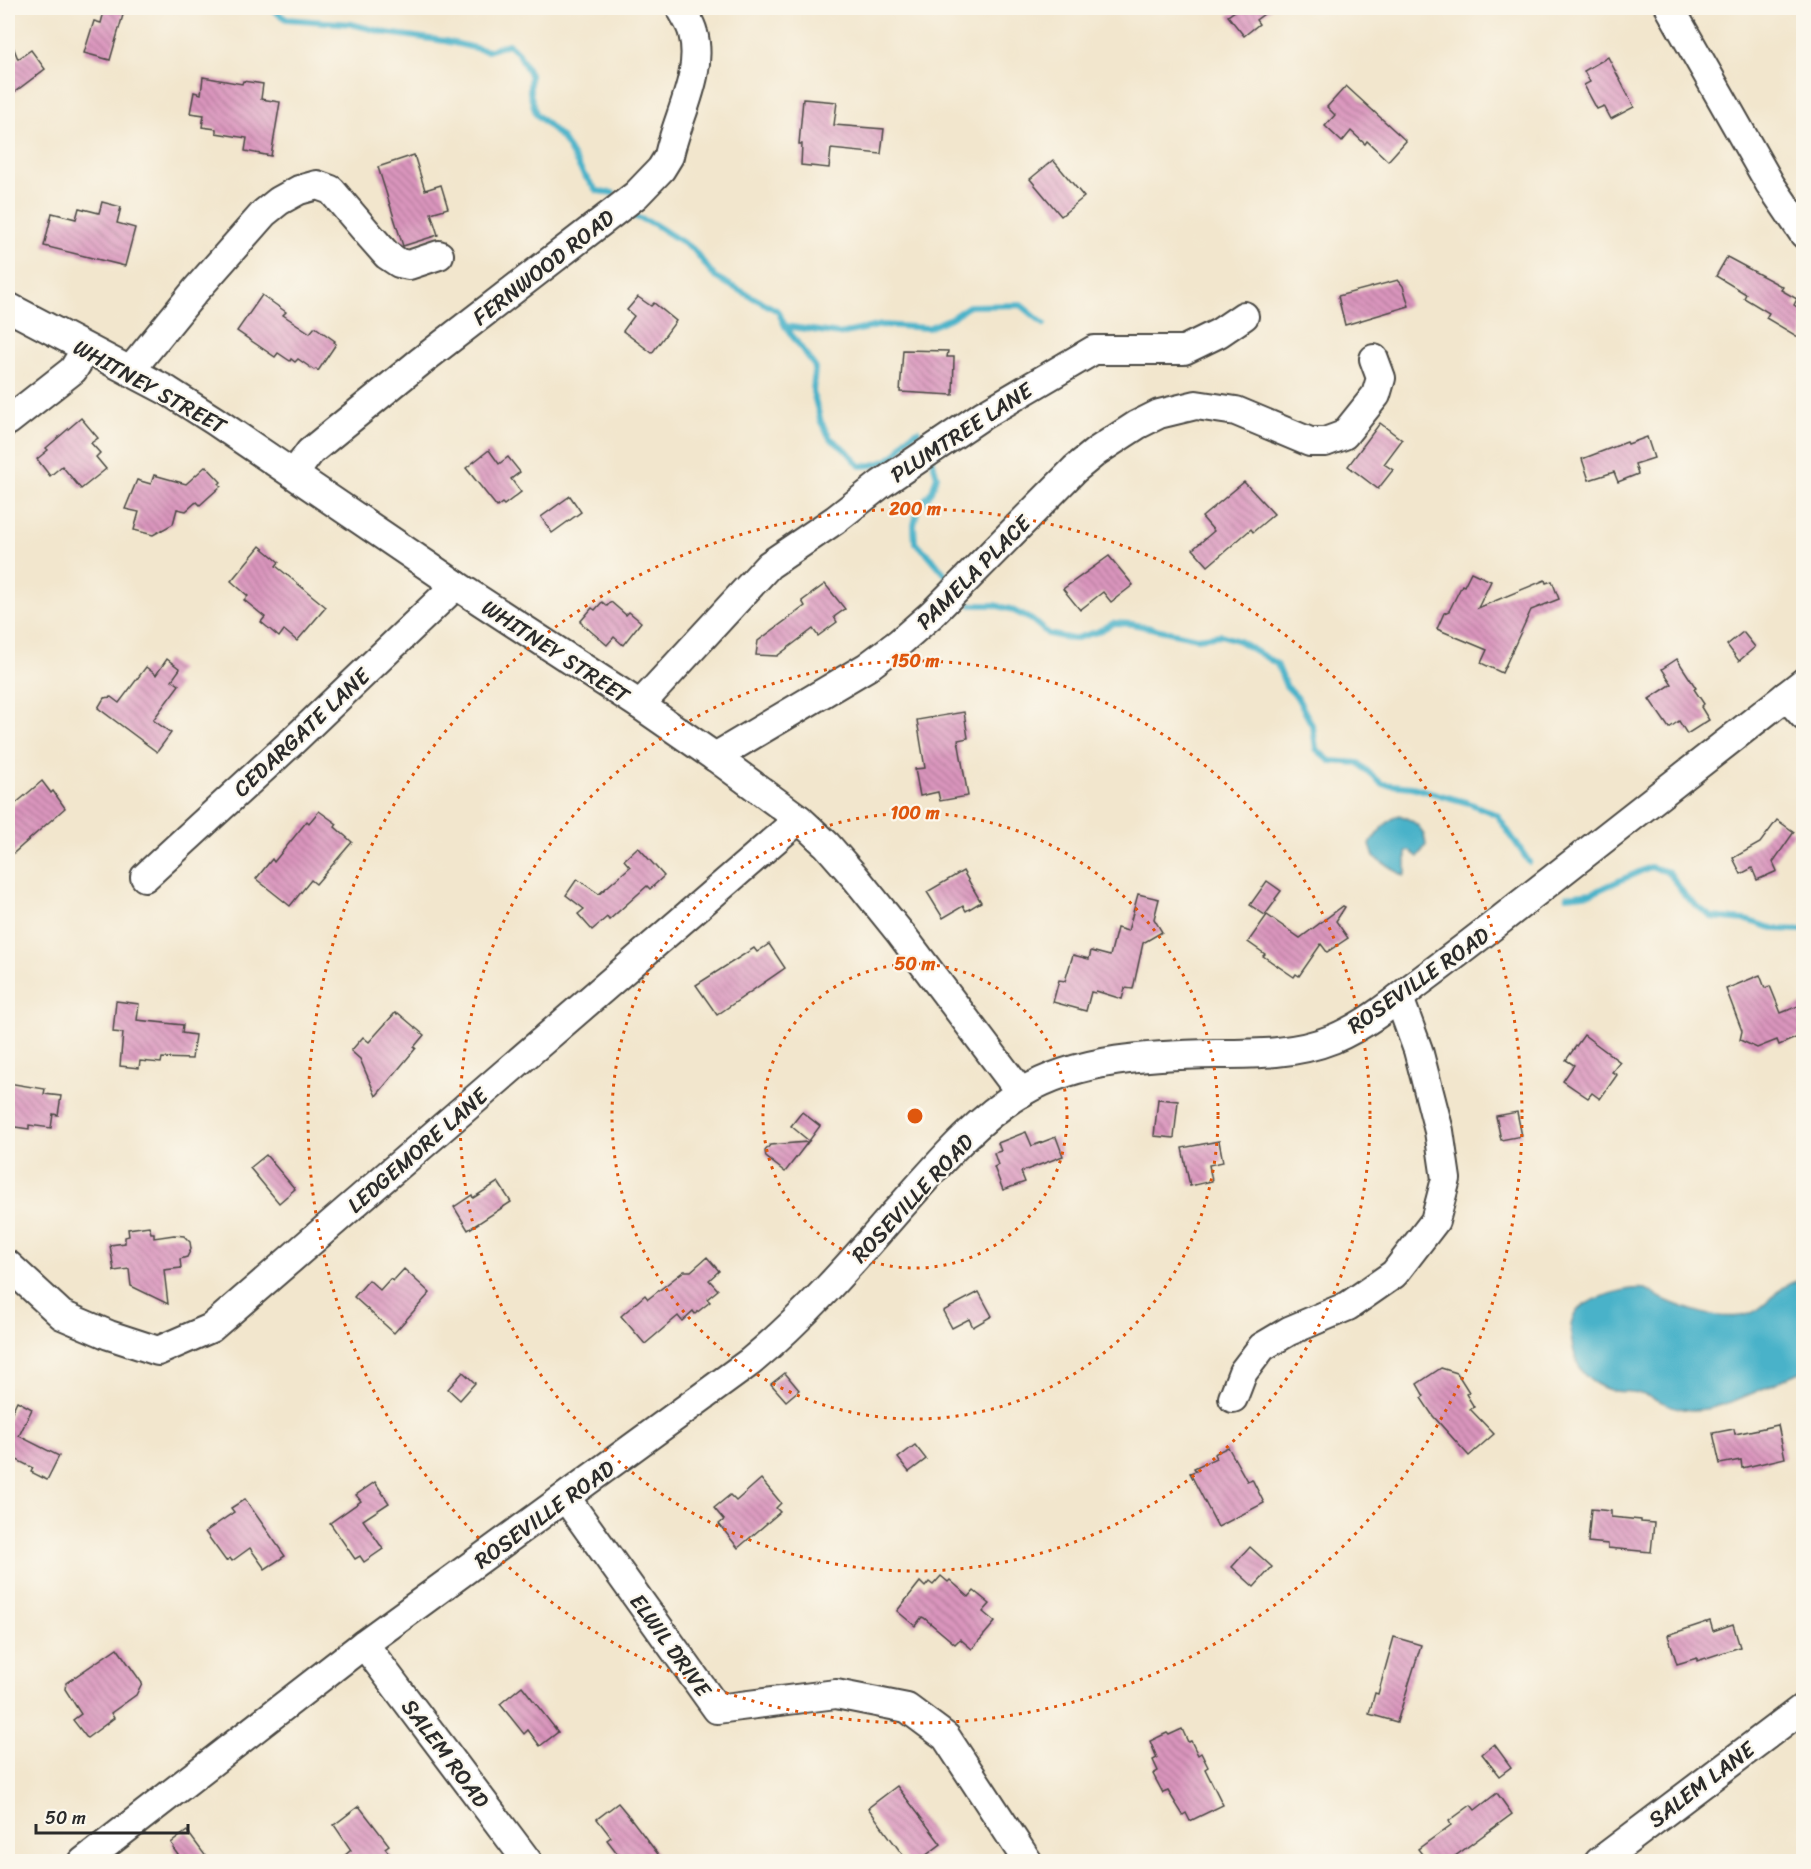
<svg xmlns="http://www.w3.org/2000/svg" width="1811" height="1869" font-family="Sriracha,sans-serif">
  <defs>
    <pattern id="building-back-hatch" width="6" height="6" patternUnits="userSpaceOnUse" patternTransform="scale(1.5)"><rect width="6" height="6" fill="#da95bd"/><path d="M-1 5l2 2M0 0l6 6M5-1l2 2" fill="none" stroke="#b17a9a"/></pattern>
  </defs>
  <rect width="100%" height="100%" fill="#fbf7ec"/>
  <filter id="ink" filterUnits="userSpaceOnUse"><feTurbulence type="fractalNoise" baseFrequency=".0167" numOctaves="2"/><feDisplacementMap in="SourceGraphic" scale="12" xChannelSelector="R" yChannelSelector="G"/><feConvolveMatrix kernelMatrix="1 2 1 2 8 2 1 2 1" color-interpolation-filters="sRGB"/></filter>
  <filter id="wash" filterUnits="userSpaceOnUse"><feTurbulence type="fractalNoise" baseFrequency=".008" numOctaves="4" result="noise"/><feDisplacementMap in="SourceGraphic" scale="24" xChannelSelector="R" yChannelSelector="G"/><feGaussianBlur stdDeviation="1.35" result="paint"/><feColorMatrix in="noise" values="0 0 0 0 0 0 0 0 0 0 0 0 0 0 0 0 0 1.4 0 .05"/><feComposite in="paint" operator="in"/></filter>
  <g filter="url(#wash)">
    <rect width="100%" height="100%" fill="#f2e6cd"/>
    <g fill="#4ab2c9" stroke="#3a6e7a" stroke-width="1.5">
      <path d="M1399 815C1415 821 1424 827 1426 845L1418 857 1410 851 1406 852V873L1404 876 1374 857 1370 845C1373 837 1390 818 1399 815Z"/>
      <path d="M1796 1281 1803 1282V1371C1775 1382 1722 1411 1693 1410 1676 1410 1657 1399 1641 1394 1631 1390 1620 1393 1610 1390 1580 1380 1575 1364 1571 1336 1569 1324 1574 1311 1584 1305 1598 1297 1630 1286 1645 1289 1652 1291 1658 1297 1665 1300 1688 1310 1714 1319 1740 1316 1766 1313 1774 1288 1796 1281Z"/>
    </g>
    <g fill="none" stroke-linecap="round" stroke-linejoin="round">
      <g stroke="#4ab2c9" stroke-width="6">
        <path d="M234 8 242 10 263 8"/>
        <path d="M270 8 286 19 351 24 387 33 445 41 488 51 508 44 519 54 530 75V93L536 114 562 138 584 175 597 191 613 193"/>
        <path d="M633 216 654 224 693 249 715 277 778 311 785 326 815 367 813 392 821 422 830 438 847 451 860 466C873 466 886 463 896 454 906 444 900 440 918 431"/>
        <path d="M785 326 840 334 882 325 928 328 951 318 969 306 1021 305 1044 324"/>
        <path d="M932 459 937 476 932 491 918 508 914 525 915 543 927 553 951 581"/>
        <path d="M971 605H994L1010 609 1032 620 1048 634 1073 639 1097 632 1114 623 1132 624 1197 638 1221 635 1239 641 1277 664 1286 686 1297 697 1313 727 1316 749 1330 761 1358 763 1382 784 1412 787 1469 803 1497 815 1529 862"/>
        <path d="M1567 896 1592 893 1650 867 1669 872 1686 897 1711 917 1746 920 1775 929 1804 930"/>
      </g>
    </g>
    <g id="blocks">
      <g fill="url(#building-back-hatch)">
        <path d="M105 8H125L110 60 84 53 94 21 101 23Z"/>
        <path d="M1239 8H1272L1256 20 1259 24 1244 36 1228 16Z"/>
        <path d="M8 34 18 59 31 50 45 69 8 97Z"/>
        <path d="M1608 57 1634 107 1611 119 1604 106 1597 109 1584 85 1590 82 1584 71Z"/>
        <path d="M203 77 242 84 243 81 263 84 261 99 280 102 271 156 245 151 247 138 216 133V129L202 127 204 115 190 113 194 92 201 94Z"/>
        <path d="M1346 86 1406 141 1388 161 1367 141 1365 144 1351 131 1342 142 1325 126 1335 115 1327 107Z"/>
        <path d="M803 99 837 102 834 125 884 129 881 154 831 149 829 168 801 165 802 144H799Z"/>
        <path d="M414 155 425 190 441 185 448 208 431 213 438 235 403 246 378 167Z"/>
        <path d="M1053 160 1084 197 1061 216 1030 179Z"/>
        <path d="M102 202 121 207 117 223 135 228 125 266 44 246 52 213 76 219 79 208 99 213Z"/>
        <path d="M1727 257 1783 287 1781 290 1797 299 1794 305 1803 311V340L1766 318 1769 313 1744 298 1746 294 1716 276Z"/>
        <path d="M1398 280 1403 286 1409 306 1345 325 1338 296Z"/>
        <path d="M262 295 286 312 283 315 310 333 315 327 335 341 334 342 336 344 318 371 316 369 314 370 298 359 295 362 291 359 290 361 278 353 275 357 237 331Z"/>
        <path d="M638 297 651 306 654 303 676 321 652 353 623 331 634 316 627 310Z"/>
        <path d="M903 350 948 351 947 357H954L953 395 900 392Z"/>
        <path d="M81 418 98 438 91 443 100 453 96 457 106 469 81 489 62 466 50 476 37 459 48 450 46 448Z"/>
        <path d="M1380 423 1402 440 1384 464 1393 470 1378 489 1348 466Z"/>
        <path d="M1647 437 1654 458 1635 464 1638 474 1618 482 1614 472 1589 480 1582 459 1627 442 1628 444Z"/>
        <path d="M489 450 499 464 508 457 520 472 511 479 521 492 504 505 502 503 497 507 466 468Z"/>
        <path d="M206 466 221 482 219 484 221 486 200 505 197 502 195 503 186 511 177 509 173 524 153 535 134 530 139 512 125 509 137 480 151 484 154 475 186 484Z"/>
        <path d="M1244 482 1274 514 1253 532 1251 529 1208 566 1193 549 1214 531 1202 517Z"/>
        <path d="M570 496 581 512 552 533 541 517Z"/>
        <path d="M260 546 279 562 276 566 326 607 297 641 284 630 279 637 261 622 265 617 244 600 248 596 231 581Z"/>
        <path d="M1109 556 1133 585 1111 602 1103 592 1080 610 1063 589Z"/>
        <path d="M1471 572 1491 581 1478 608 1545 580 1546 583 1552 581 1559 599 1531 610 1502 673 1481 663 1487 650 1437 629 1444 613 1449 611 1462 585 1464 586Z"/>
        <path d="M825 584 845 609 834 617 837 622 818 636 813 629 777 656 756 655 758 641 805 606 802 601Z"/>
        <path d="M602 602 607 606 611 602 626 615 629 612 641 622 623 645 614 637 607 645 580 622 592 608 595 610Z"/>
        <path d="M1743 632 1755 647 1739 661 1727 645Z"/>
        <path d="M167 659 180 669 172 680 179 685 153 720 171 733 157 752 98 708 104 698 111 697 119 703 146 667 156 675Z"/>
        <path d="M1677 659 1696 688 1694 689 1704 704 1701 707 1709 720 1687 734 1679 721 1669 728 1649 699 1672 684 1662 669Z"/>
        <path d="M964 712 968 738 958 740 968 796 940 801 938 792 920 796 915 769 925 768 917 720Z"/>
        <path d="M42 781 51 793 53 791 65 808 8 858V810Z"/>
        <path d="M319 811 337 824 335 827 352 842 316 884 311 880 290 906 256 879 272 859 274 862 307 821 309 823Z"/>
        <path d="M1777 820 1794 832 1773 862 1777 871 1757 880 1752 868 1741 874 1733 858 1760 843Z"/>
        <path d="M638 847 664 876 650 889 647 886 609 920 607 917 592 930 578 914 584 909 566 895 577 879 599 894 630 867 624 860Z"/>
        <path d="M963 871 981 902 966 911 963 906 943 918 927 892Z"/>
        <path d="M1267 881 1281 891 1275 899 1276 900 1265 915 1250 905Z"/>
        <path d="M1138 894 1159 899 1154 919 1162 932 1143 943 1133 989 1125 988 1122 999 1096 991 1095 993 1091 992 1086 1011 1053 1002 1059 980 1065 981 1073 955 1089 959 1091 951 1110 956 1117 928 1128 931Z"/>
        <path d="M1343 906 1345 907 1336 921 1348 938 1327 952 1321 944 1299 976 1296 974 1294 977 1263 956 1265 954 1248 942 1267 915 1300 938Z"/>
        <path d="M769 944 785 968 717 1015 696 985 754 948 757 952Z"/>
        <path d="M1760 975 1765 988 1770 986 1781 1013 1803 1004V1035L1779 1045 1777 1040 1757 1048 1740 1040 1742 1031 1726 989Z"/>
        <path d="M116 1001 139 1004 137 1020 183 1025 182 1033 195 1035 192 1059 162 1058 161 1063 140 1061 139 1068 120 1066 123 1033 113 1032Z"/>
        <path d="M395 1013 397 1014 398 1013 424 1035 414 1047 416 1048 376 1096 360 1059 351 1051 363 1037 369 1042Z"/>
        <path d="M1584 1035 1620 1062 1612 1072 1617 1075 1600 1099 1592 1093 1588 1098 1563 1081 1574 1065 1566 1060Z"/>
        <path d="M8 1083 45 1089 44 1094 61 1096 58 1115 53 1114 51 1128 29 1125V1129L8 1126Z"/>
        <path d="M1158 1099 1178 1101 1174 1138 1154 1136Z"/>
        <path d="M802 1112 820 1126 809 1141 791 1126Z"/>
        <path d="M1517 1112 1522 1136 1501 1140 1496 1116Z"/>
        <path d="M1026 1132 1032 1146 1056 1137 1063 1156 1021 1172 1025 1182 1003 1190 994 1167 998 1165 994 1153 1001 1151 998 1143Z"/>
        <path d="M1219 1141 1223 1162 1209 1165 1212 1181 1190 1186 1182 1148Z"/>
        <path d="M808 1142 785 1172 766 1157 765 1151 770 1145Z"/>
        <path d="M266 1155 295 1189 279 1203 250 1168Z"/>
        <path d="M498 1182 511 1202 468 1230 454 1207 472 1195 473 1198Z"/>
        <path d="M149 1226 151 1233H154V1238L174 1235 184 1236 190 1242 191 1249 187 1257 180 1259 181 1268 164 1270 168 1304 131 1286 129 1269 114 1271 110 1245 125 1243V1237L129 1236 128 1229Z"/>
        <path d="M707 1257 719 1271 709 1280 718 1290 707 1299 710 1302 695 1314 693 1311 682 1321 678 1316 645 1344 621 1316 645 1295 648 1299 684 1271H691Z"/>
        <path d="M404 1269 430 1293 394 1333 354 1297 369 1280 380 1290 390 1279 393 1281Z"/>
        <path d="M979 1292 992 1316 973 1327 969 1319 952 1328 943 1311Z"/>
        <path d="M1441 1368 1457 1373 1469 1392 1466 1394 1474 1407 1470 1409 1494 1434 1469 1456 1433 1416 1421 1398 1424 1396 1417 1384Z"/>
        <path d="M463 1372 475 1383 460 1400 448 1389Z"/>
        <path d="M785 1373 799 1390 786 1401 771 1384Z"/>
        <path d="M17 1401 32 1409 19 1436 59 1456 47 1480 31 1472 33 1468 11 1457 13 1453 12 1452 8 1460V1420Z"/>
        <path d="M1778 1425 1785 1458 1742 1468 1741 1460 1720 1464 1713 1433 1734 1429 1735 1434Z"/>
        <path d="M915 1445 926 1459 909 1472 898 1458Z"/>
        <path d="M1228 1447 1247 1481 1252 1479 1264 1503 1218 1527 1190 1473 1196 1471 1194 1468 1216 1458 1214 1454Z"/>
        <path d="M761 1479 781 1503 776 1508 780 1512 738 1548 719 1524 724 1520 714 1508 730 1495 736 1501Z"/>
        <path d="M375 1482 389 1503 363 1520 383 1549 364 1562 360 1556 355 1559 330 1523 361 1501 356 1495Z"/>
        <path d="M245 1499 285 1556 265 1569 250 1548 232 1561 230 1558 226 1561 205 1532 234 1512 231 1508Z"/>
        <path d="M1591 1509 1611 1511V1517L1641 1520V1522L1654 1523 1651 1552 1608 1548V1544L1588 1542Z"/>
        <path d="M1250 1547 1272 1567 1254 1587 1232 1567Z"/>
        <path d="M941 1576 948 1582 950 1580 969 1597 974 1591 990 1604 983 1612 995 1622 972 1649 960 1639 955 1644 924 1618 922 1617 915 1626 897 1611 920 1582 925 1587 929 1582 933 1585Z"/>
        <path d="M1710 1621 1713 1631 1733 1624 1740 1647 1697 1661V1658L1677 1664 1668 1635Z"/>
        <path d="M1394 1637 1421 1645 1397 1722 1369 1714 1375 1693 1378 1694Z"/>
        <path d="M117 1648 142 1683 136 1695 111 1713 114 1718 87 1738 73 1720 81 1714 65 1689 66 1683Z"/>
        <path d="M522 1686 558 1732 540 1746 528 1730 524 1734 500 1704Z"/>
        <path d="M1182 1729 1188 1742 1191 1741 1198 1755 1201 1753 1208 1767 1205 1769 1223 1805 1190 1821 1186 1813 1183 1815 1168 1791 1163 1793 1153 1774 1158 1771 1153 1760 1157 1758 1150 1741 1167 1733 1169 1735Z"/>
        <path d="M1494 1744 1511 1767 1499 1776 1482 1754Z"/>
        <path d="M897 1786 941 1844 917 1862H908L868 1808Z"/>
        <path d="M1497 1793 1512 1814 1447 1862H1428L1418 1849 1451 1825 1449 1821 1471 1805 1475 1810Z"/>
        <path d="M618 1803 632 1820 664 1862H624L607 1840 611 1837 597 1819Z"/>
        <path d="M359 1806 389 1845 385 1848 396 1862H337L351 1850 334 1825Z"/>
        <path d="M187 1831 210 1862H183L173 1848 174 1847 171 1843Z"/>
      </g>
    </g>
  </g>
  <g filter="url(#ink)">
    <use href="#blocks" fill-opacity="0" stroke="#494743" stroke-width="1.5"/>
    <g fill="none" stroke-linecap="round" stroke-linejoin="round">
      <g stroke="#494743" stroke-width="32">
        <g id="minor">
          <path d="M1670 8 1770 184 1804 234"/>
          <path d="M8 307 168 391 215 421 456 585 640 705 715 757 799 819 827 845 855 877 901 934 1021 1093"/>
          <path d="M130 371 196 290 264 213 279 201 299 190 317 185 331 190 371 237 387 255 399 263 409 265 439 255"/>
          <path d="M8 421 73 370 86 349"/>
          <path d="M294 474 310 452 420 362 636 195 661 169 669 156C677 117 704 73 693 33 691 24 685 16 681 8"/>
          <path d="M1786 696 1804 716"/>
          <path d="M640 705 769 565 835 520 881 484 983 415 1094 350H1184L1219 333 1244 316"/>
          <path d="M715 757 867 667 899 643 932 614 1075 469 1097 451 1137 425 1159 414 1196 405 1236 411 1310 442H1325L1344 435 1376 395 1381 378 1374 359"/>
          <path d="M145 877 294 740 456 585"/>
          <path d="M8 1265 62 1315 109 1335 158 1351 211 1328 799 819"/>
          <path d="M1233 1398 1243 1372 1262 1347 1289 1331 1348 1306 1394 1274 1435 1221 1446 1179 1439 1131 1418 1050 1399 998"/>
          <path d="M566 1498 717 1709 836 1694 907 1708 946 1737 1028 1862"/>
          <path d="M364 1644 528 1862"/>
          <path d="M83 1862 364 1644 750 1362C804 1317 849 1266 895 1213 933 1171 972 1122 1022 1092 1079 1058 1152 1055 1217 1054 1256 1054 1296 1054 1333 1039 1362 1027 1389 1006 1414 986 1449 960 1483 934 1517 907 1613 832 1708 757 1804 682"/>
          <path d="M1599 1862 1804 1707"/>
        </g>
      </g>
      <use href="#minor" stroke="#fff" stroke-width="28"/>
    </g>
  </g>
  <g fill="none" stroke="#df570e" stroke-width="3" stroke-dasharray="3 6">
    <circle cx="915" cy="1116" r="152"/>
    <circle cx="915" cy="1116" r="303"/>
    <circle cx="915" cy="1116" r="455"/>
    <circle cx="915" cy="1116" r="607"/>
  </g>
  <g text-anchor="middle" stroke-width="4.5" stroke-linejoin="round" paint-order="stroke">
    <g font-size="22" fill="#2b2b2b" stroke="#fbf7ec">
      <text transform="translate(543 267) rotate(-38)" y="8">FERNWOOD ROAD</text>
      <text transform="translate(150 386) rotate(29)" y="8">WHITNEY STREET</text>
      <text transform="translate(961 432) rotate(-33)" y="8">PLUMTREE LANE</text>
      <text transform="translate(973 572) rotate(-45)" y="8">PAMELA PLACE</text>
      <text transform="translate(556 651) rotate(33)" y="8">WHITNEY STREET</text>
      <text transform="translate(301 732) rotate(-43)" y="8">CEDARGATE LANE</text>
      <text transform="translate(1418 980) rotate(-35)" y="8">ROSEVILLE ROAD</text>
      <text transform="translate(417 1150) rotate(-41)" y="8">LEDGEMORE LANE</text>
      <text transform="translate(912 1198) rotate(-47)" y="8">ROSEVILLE ROAD</text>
      <text transform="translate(544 1514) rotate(-36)" y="8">ROSEVILLE ROAD</text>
      <text transform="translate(671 1645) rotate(54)" y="8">ELWIL DRIVE</text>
      <text transform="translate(446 1753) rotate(53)" y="8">SALEM ROAD</text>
      <text transform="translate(1701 1784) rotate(-37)" y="8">SALEM LANE</text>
    </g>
  </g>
  <circle cx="915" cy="1116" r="9" fill="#df570e" stroke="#fbf7ec" stroke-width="3"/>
  <g font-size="18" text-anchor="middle" font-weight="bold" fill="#df570e" stroke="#fbf7ec" stroke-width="4.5" stroke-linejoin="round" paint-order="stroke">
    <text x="915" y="515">200 m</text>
    <text x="915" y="667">150 m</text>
    <text x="915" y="819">100 m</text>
    <text x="915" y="970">50 m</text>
  </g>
  <rect width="1811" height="1869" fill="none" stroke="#fbf7ec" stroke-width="30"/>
  <path d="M36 1824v9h152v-9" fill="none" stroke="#2b2b2b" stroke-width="3"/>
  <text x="45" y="1824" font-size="18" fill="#2b2b2b" stroke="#fbf7ec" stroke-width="4.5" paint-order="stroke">50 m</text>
</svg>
